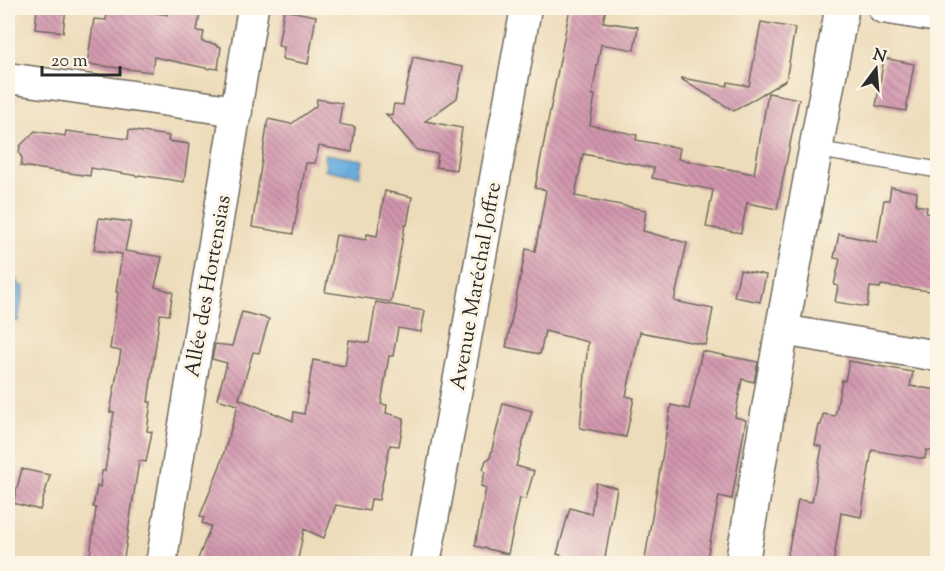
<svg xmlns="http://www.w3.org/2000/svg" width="945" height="571" font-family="'Sorts Mill Goudy',serif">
  <defs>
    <pattern id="building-back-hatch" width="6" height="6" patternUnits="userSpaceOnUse" patternTransform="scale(1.5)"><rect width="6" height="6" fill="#d296ae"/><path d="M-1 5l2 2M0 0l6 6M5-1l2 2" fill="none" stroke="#ab7b8e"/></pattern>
  </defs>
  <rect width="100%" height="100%" fill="#fcf5e5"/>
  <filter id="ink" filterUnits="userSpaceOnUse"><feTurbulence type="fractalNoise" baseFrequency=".0167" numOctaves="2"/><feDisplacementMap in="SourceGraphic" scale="12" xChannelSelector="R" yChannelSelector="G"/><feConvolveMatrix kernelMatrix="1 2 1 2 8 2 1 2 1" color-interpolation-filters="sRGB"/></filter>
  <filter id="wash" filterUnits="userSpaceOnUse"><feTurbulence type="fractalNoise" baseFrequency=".008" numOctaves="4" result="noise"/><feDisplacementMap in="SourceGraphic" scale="24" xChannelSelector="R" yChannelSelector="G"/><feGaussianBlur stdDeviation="1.35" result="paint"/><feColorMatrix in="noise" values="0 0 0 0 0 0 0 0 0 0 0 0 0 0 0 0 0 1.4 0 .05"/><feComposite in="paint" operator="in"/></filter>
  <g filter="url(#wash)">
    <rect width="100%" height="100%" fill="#eddcba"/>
    <g fill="#69adde" stroke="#4a6c84" stroke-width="1.5">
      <path d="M325 154 363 160 360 176 325 170 326 162 324 159Z"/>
      <path d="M13 279 18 282 20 286H24L18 321 8 320V284L9 281Z"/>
    </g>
    <g id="blocks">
      <g fill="url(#building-back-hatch)">
        <path d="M37 8H66L63 32 35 29Z"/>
        <path d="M108 8H126L167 15 168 8H201L197 31 204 32 202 42 215 44V45L221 47 218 69 211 68 210 69 154 57 152 72 87 64 94 19 106 20Z"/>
        <path d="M570 8H606L603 22 638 27 634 50 601 44 592 95H595L590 125 637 135 636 140 680 148 678 159 754 174 768 93 799 99 777 209 747 203 741 233 706 227 713 190 652 178 654 168 583 154 575 196 646 210 643 231 687 243 674 301 713 309 706 345 640 332 626 396 634 398 626 437 580 428 588 342 545 331 540 354 506 347 526 249 535 251 546 190 535 188Z"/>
        <path d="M284 10 316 16 308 64 282 59 284 47 278 46Z"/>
        <path d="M761 22 795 28 786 80 734 111 681 79V78L727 86 728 82 749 86Z"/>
        <path d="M413 57 463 67 457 98 425 121 462 128 456 170 436 167 438 154 417 150 386 114 392 115 394 104 403 105Z"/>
        <path d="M884 58 914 64 906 111 876 106Z"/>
        <path d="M317 99 342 103 339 124 355 127 352 152 319 146 315 163H306L293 234 252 227 268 119 291 124 316 106Z"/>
        <path d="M129 130 169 136 168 141 189 144 184 182 139 175 138 176 91 168 90 176 21 166 22 158 19 153 20 146 35 131 65 136 66 131 128 139Z"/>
        <path d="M891 187 917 192 916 205 927 207 926 213 938 214V292L881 285 880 288 870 287 867 307 835 302 838 286 834 285 840 259 834 258 839 234 877 242 884 200H889Z"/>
        <path d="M385 191 412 197 407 225H405L391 302 325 292 336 235 366 240 367 234 377 236Z"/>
        <path d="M99 218 131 222 125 251 162 257 155 287 173 292 169 315 160 314 148 402H151L147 431 152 432 146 462 139 461 123 564H89L96 508 93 507 97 486 100 487 102 471H105L114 412H110L121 351 110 349 118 292H116L122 254 94 250Z"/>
        <path d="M740 270 766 275 760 302 734 297Z"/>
        <path d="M376 302 425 311 421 332 398 328 393 356H389L381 404 387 405 386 413 404 418 399 446 390 445 379 500 371 499 369 511 336 505 324 538 304 529 297 564H196L211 526 202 523 204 518 200 516 220 466 238 405 217 399 227 363 212 359 215 344 232 346 242 312 269 319 259 353 253 352 239 399 293 421 294 412 304 414 313 360 345 366 349 340 369 343Z"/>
        <path d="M702 351 758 362 754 382 742 379 735 417 746 420 732 499 719 496 706 564H644L671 405 689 409Z"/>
        <path d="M849 361 913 372 910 386 938 390V452L926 450 925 459 872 450 861 517 841 513 833 564H786L798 500 812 502 822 447 815 445 819 425H821L823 414 835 416 842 380 845 381Z"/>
        <path d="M503 403 532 411 516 466 534 471 526 499 520 498 508 554 475 546 486 488 481 486 485 472 483 469 486 460 490 458Z"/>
        <path d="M22 469 50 475 40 510 13 503Z"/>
        <path d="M596 483 617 488 604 564H586L557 554 570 508 591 514Z"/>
      </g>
    </g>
  </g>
  <g filter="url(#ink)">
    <use href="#blocks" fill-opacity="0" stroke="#6f695d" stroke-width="1.5"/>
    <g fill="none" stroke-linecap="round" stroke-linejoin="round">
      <g stroke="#6f695d" stroke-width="18">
        <path id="service" d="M816 149 938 170"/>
      </g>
      <g stroke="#6f695d" stroke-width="33">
        <g id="minor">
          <path d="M883 8 938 17"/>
          <path d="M8 78 237 111"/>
          <path d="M782 330 938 356"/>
          <path d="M161 564 253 8"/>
          <path d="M425 564 526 8"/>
        </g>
      </g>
      <g stroke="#6f695d" stroke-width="36">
        <path id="tertiary" d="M742 564 782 330 842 8"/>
      </g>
      <use href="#service" stroke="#fff" stroke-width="15"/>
      <use href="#minor" stroke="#fff" stroke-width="30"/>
      <use href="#tertiary" stroke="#fff" stroke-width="33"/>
    </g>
  </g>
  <g text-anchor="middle" stroke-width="6" stroke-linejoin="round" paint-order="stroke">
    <g font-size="21" fill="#2b2b2b" stroke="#fcf5e5">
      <text transform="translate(207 286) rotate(-80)" y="7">Allée des Hortensias</text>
      <text transform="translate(475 286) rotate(-80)" y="7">Avenue Maréchal Joffre</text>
    </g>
  </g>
  <rect width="945" height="571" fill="none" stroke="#fcf5e5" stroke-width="30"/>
  <g transform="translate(876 69) rotate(16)" stroke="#fcf5e5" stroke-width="4.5" paint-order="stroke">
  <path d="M0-4.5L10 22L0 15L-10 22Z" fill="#2b2b2b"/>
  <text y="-9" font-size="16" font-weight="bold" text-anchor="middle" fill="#2b2b2b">N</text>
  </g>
  <path d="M42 66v9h78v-9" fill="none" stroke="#2b2b2b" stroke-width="3"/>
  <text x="51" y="66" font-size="18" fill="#2b2b2b" stroke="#fcf5e5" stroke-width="4.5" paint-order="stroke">20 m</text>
</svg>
